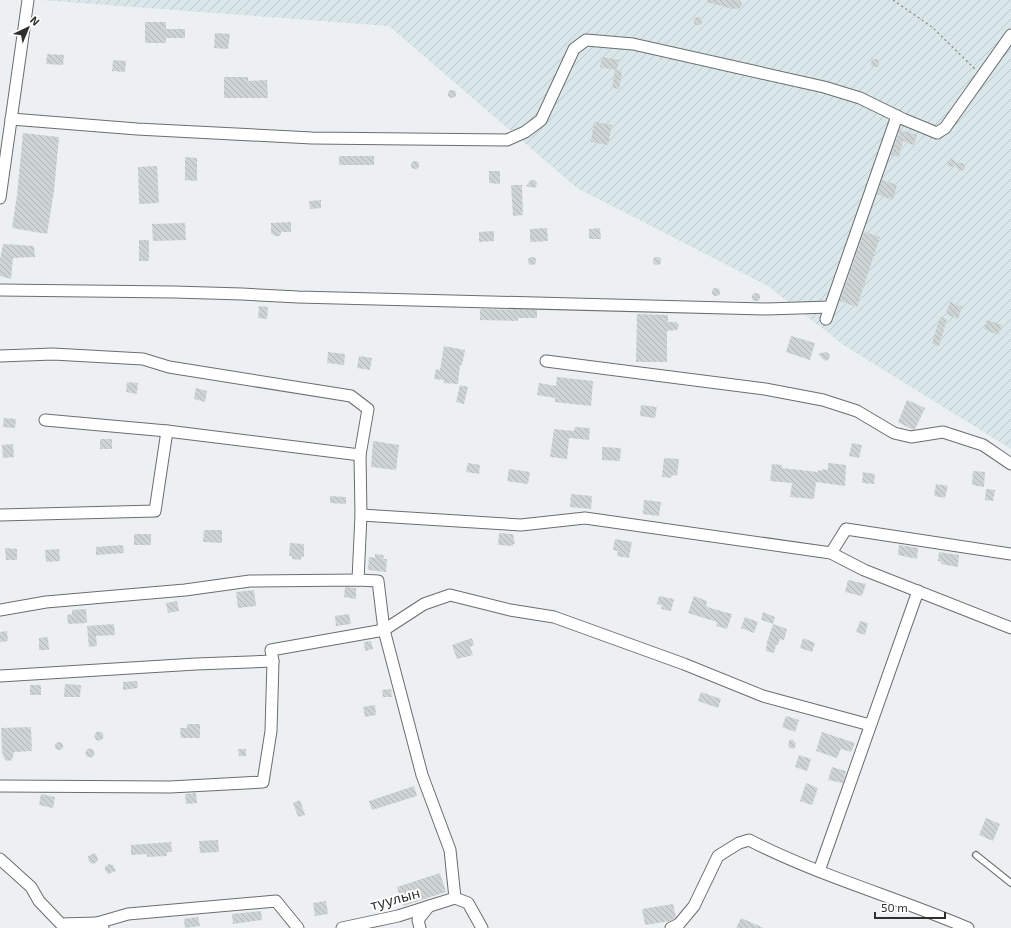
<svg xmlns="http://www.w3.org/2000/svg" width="1011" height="928" font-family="'Exo 2',sans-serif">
  <defs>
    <pattern id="industrial-furrows" width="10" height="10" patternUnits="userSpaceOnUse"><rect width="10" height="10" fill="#d9e6ea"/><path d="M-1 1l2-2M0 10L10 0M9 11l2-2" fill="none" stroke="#bbc6c9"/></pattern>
    <pattern id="building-back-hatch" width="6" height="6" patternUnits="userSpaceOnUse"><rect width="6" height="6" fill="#ced3d4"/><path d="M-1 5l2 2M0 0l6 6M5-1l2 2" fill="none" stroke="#b1b5b6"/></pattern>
  </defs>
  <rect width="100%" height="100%" fill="#ecf0f2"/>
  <path fill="url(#industrial-furrows)" d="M40 0H1011V449L845 346 768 286 577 188 389 26Z"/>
  <g fill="url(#building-back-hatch)">
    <path d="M707 0H737L741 2 742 5 741 7 738 9 729 8 707 2Z"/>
    <circle cx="698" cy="21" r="4"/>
    <path d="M145 22H166V29H185V38H166V43H145Z"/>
    <path d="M215 33 230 34 228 49 214 48Z"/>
    <path d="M47 54 64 55 63 65 46 64Z"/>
    <path d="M602 57 619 60 617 70 600 67Z"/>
    <circle cx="875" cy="63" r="4"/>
    <path d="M113 60 126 61 125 72 112 71Z"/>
    <path d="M615 70 622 72 619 89 612 88Z"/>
    <path d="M224 77H248V81L267 80 268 98H224Z"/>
    <circle cx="452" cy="94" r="4"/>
    <path d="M594 122 612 125 608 145 591 142Z"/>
    <path d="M900 130 917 135 914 145 903 141 899 157 891 155Z"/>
    <path d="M23 133 59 137 54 191 47 234 12 228 17 195Z"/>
    <rect x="339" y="156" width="35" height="9"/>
    <path d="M185 157 197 158V181L185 180Z"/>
    <path d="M952 159 957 163H963L965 167 964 170 960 171 956 167 948 166V161Z"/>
    <circle cx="415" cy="165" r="4"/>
    <path d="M157 166 159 203 139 204 138 167Z"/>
    <path d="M489 171H500V184L489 183Z"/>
    <path d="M531 180H534L537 183 536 187 534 188 526 186Z"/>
    <path d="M882 180 897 185 893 200 877 194Z"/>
    <path d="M511 185H522L523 215 513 216Z"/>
    <path d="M321 200V208L310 209 309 201Z"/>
    <path d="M291 222V232H281L280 236H275L271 233V223Z"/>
    <path d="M185 223 186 240 153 241 152 224Z"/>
    <path d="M547 228 548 241 530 242V229Z"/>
    <path d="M600 228 601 239H589V229Z"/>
    <path d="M494 231V241L479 242V232Z"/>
    <path d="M864 232 880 237 857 307 840 301Z"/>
    <rect x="139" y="240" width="10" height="21"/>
    <path d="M3 244 34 246 35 257 13 258 11 279 0 276V260Z"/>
    <circle cx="657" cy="261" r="4"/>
    <circle cx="532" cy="261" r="4"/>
    <circle cx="716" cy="292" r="4"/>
    <circle cx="756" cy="297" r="4"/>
    <path d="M950 302 962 307 958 319 946 314Z"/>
    <path d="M259 306 268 307 267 319 258 318Z"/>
    <path d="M480 309 537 310V318H518V321L480 320Z"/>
    <path d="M637 314 668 315V322H676L679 325 677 330 667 331V362H636Z"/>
    <path d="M940 317 947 319 939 346 932 344Z"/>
    <path d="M987 320 1002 325 998 335 984 329Z"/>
    <path d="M791 336 815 343 810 360 786 352Z"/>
    <path d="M444 346 465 350 462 365H460L458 384 443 383 444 380 434 379 436 369 440 370Z"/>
    <path d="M328 352 345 354 344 365 327 363Z"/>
    <path d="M825 352 828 353 830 356 829 359 826 361 823 359 818 354Z"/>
    <path d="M359 356 372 358 370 370 357 368Z"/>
    <path d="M557 377 593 381 591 406 555 402V398L537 395 539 383 556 386Z"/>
    <path d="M127 382 138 383 137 394 126 392Z"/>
    <path d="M460 385 468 387 464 404 456 402Z"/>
    <path d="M196 388 207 391 205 402 194 399Z"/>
    <path d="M907 400 925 408 915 429 913 430 898 422Z"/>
    <path d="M641 405 657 407 655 418 640 416Z"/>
    <path d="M4 418 16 419 15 428 3 427Z"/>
    <path d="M575 427 590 428 589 440 569 438 567 459 550 457 554 429 574 431Z"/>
    <rect x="100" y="439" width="12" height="10"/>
    <path d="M373 441 399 445 396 470 371 467Z"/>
    <path d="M852 443 862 445 859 458 849 456Z"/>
    <path d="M13 444 14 457 3 458 2 445Z"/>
    <path d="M602 447 621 448 620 461 602 460Z"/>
    <path d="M664 458 679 459 677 476 672 475 671 478 662 477Z"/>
    <path d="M468 463 480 465 479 474 466 472Z"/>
    <path d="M828 463 846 465 845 486 816 482 814 499 790 497 792 483 770 481 772 464 782 465V468L818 472V470L822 471 823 469 828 470Z"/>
    <path d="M509 469 530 472 528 484 507 481Z"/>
    <path d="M973 471 985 472 984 487 972 485Z"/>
    <path d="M863 472 875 474 874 484 862 483Z"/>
    <path d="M936 484 948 486 945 498 934 496Z"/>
    <path d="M986 489 995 490 993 501 985 500Z"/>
    <path d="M571 494 592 496 591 509 570 507Z"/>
    <path d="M330 496 346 497V504L330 503Z"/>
    <path d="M644 500 661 502 659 516 643 514Z"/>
    <path d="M204 530H222V543L203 542Z"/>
    <path d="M499 533 513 534 515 544H513V546L498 545Z"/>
    <rect x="134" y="534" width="17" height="11"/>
    <path d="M615 539 632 542 629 558 617 556 618 551 613 550Z"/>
    <path d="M290 543 304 544V557H301V560L292 559V556H289Z"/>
    <path d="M123 545 124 553 96 555V547Z"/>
    <path d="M899 545 918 548 917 559 898 555Z"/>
    <path d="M5 548 17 549V560H6Z"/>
    <path d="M59 549 60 561 46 562 45 550Z"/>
    <path d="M939 552 959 555 958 567 941 564 942 562 938 561Z"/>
    <path d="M375 554 384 555 383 559H387L386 572 368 570 369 557 375 558Z"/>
    <path d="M848 580 866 584 862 596 845 592Z"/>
    <path d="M345 587 356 588V599L344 597Z"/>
    <path d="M254 590 256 606 238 608 236 592Z"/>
    <path d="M659 596 674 599 671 611 661 609 662 605 657 604Z"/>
    <path d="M694 596 707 601 706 606 710 608 732 614 727 629 716 626 717 622 688 613Z"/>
    <path d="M177 601 179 611 168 613 166 603Z"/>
    <path d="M86 609 87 623 68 624 67 615 72 614V610Z"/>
    <path d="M763 612 775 617 773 624 761 620Z"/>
    <path d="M349 614 351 624 336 626 335 616Z"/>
    <path d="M745 617 758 622 754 633 741 628Z"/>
    <path d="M860 621 868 623 865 635 856 632Z"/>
    <path d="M114 624 115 635 96 636 97 646 89 647 87 626Z"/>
    <path d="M773 624 787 629 784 640 780 639 778 645H776L774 653 766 651 767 642Z"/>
    <path d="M7 631 8 641 0 642V632Z"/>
    <path d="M48 637 49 650H39V638Z"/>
    <path d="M472 638 474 645 470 647 473 655 457 659 452 645Z"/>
    <path d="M803 638 815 643 812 652 800 648Z"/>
    <path d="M371 641 373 649 365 651 364 642Z"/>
    <path d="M137 681 138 688 123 690V682Z"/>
    <path d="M65 684 81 685 80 697H64Z"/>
    <rect x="30" y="685" width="11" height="10"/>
    <path d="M391 689 392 697H383L382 690Z"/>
    <path d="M701 692 721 699 718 708 698 701Z"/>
    <path d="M375 705 376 715 365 717 363 707Z"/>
    <path d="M786 716 799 720 795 732 782 727Z"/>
    <path d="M187 724H200V738H181L180 728H187Z"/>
    <path d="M31 727 32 751 14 752 12 760 8 761 5 760 2 752 1 728Z"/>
    <circle cx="99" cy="736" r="4.5"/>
    <path d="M822 732 855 743 851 752 841 749 837 758 816 751Z"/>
    <path d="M792 739 796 744 794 749 790 748 788 745 789 741Z"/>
    <circle cx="59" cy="746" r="4"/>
    <circle cx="90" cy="753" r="4.5"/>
    <path d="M238 749H246V756H239Z"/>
    <path d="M799 755 811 759 807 771 795 767Z"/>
    <path d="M832 767 846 771 843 783 828 780Z"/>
    <path d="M806 783 818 788 812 805 800 801Z"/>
    <path d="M414 786 417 796 372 810 369 801Z"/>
    <path d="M196 793 197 803 186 804 185 794Z"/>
    <path d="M41 794 55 797 53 808 39 805Z"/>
    <path d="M300 800 305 815 298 817 293 803Z"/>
    <path d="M986 818 1000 824 993 841 979 835Z"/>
    <path d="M218 840 219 852 200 853 199 841Z"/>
    <path d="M171 842 172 852H167V856L147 857V854L131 855V845Z"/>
    <path d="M95 853 97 856 98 861 93 864 89 862 88 856Z"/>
    <path d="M109 864 113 865 116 871 108 874 105 870V867Z"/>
    <path d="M440 873 446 892 403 906 397 887Z"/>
    <path d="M326 901 328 914 315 916 313 903Z"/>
    <path d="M673 904 676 917 675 918 670 921 645 925 642 909Z"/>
    <path d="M261 911 262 920 233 924 232 914Z"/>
    <path d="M198 917 200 926 185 928 184 919Z"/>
    <path d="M741 918 764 928H736Z"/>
  </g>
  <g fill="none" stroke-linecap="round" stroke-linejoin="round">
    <g stroke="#6a6e6f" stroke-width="8">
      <path id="service" d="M976 855 1011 883"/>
    </g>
    <g stroke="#6a6e6f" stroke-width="13">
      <g id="minor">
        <path d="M11 119 137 129 312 138 507 140 525 132 541 120 574 49 586 40 633 44 824 87 860 98 903 119 937 133 945 128 1011 35"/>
        <path d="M0 198 28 0"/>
        <path d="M0 290 174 292 242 294 298 297 767 309 830 307"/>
        <path d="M826 319 897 116"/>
        <path d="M0 356 53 354 143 359 169 367 351 396 368 409 360 455 361 515 358 580"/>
        <path d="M546 361 765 389 823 400 857 411 894 433 911 437 943 432 983 445 1011 464"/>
        <path d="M45 420 167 431 360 455"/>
        <path d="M0 515 155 511 167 431"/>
        <path d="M361 515 521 525 585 518 831 553 864 570 1011 628"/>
        <path d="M831 553 846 529 1011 554"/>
        <path d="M0 610 46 602 185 590 250 581 358 580 378 581 384 630 422 775 450 850 455 898"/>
        <path d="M0 676 196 664 273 661"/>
        <path d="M0 786 170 787 263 782 271 731 273 661 271 650 384 630 424 604 450 595 510 610 554 617 684 664 763 696 870 725"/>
        <path d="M0 859 31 887 39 901 61 924 97 923 103 928"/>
        <path d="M819 871 918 591"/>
        <path d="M455 898 468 903 482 928"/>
        <path d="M97 923 128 914 276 901 298 928"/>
        <path d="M342 928 398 916 455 898"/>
        <path d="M420 928 418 920 429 906"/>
        <path d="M671 928 679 924 694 906 718 856 739 843 749 840C819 876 896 897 968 928"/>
      </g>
    </g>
    <path stroke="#929496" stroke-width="1.5" stroke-dasharray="2 3" stroke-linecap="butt" d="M893 0 932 27 975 69"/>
    <use href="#service" stroke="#fff" stroke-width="5.5"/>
    <use href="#minor" stroke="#fff" stroke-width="11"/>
  </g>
  <g text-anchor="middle" stroke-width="4" stroke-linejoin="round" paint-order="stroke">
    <g font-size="15" fill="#2e2f30" stroke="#fff">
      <text transform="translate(395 899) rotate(-15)" y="5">туулын</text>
    </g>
  </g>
  <g transform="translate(28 28) rotate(44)" stroke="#ffffff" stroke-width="3" paint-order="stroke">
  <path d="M0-3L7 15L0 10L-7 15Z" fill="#2e2f30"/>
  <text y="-6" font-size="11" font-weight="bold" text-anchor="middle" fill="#2e2f30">N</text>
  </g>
  <path d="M875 912v6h70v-6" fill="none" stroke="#2e2f30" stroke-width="2"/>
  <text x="881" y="912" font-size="12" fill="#2e2f30" stroke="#ffffff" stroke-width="3" paint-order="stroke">50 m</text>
</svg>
